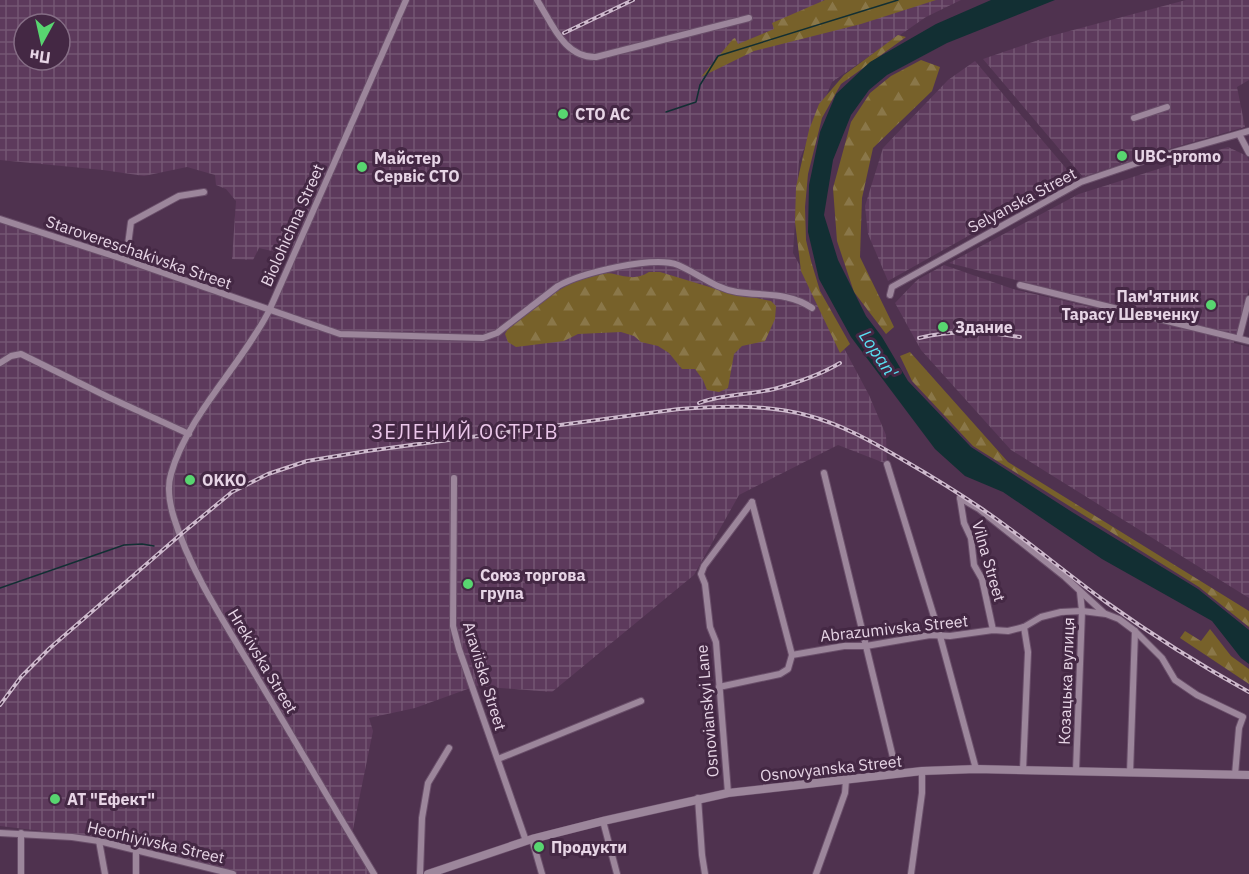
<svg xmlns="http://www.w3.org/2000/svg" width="1249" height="874" font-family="'IBM Plex Sans',sans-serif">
  <defs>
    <pattern id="industrial-grid" width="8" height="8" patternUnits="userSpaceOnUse" patternTransform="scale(1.5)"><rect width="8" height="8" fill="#5d3a5c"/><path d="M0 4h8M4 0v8" fill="none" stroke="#745673"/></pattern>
    <pattern id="forest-firs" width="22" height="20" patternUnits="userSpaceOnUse" patternTransform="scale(1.5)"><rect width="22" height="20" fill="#77612a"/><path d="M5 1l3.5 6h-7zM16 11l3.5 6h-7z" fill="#8a7749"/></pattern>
  </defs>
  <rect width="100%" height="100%" fill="#4f324f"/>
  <g fill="url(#industrial-grid)" fill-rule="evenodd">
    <path d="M0 0H961L926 17 832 82 799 161 793 253 869 395 886 435 887 464 838 445 739 495 694 575 552 692 476 686 415 708 369 718 373 731 351 839 370 874H233L99 838 0 826V220L269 311 293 256 259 248 253 260 232 259 236 201 226 189 216 185 215 175 187 167 144 176 103 170 0 160ZM24 24H60V60H24Z"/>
    <path d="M1186 0H1249V80L1237 87 1245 127 1145 156 1083 177 983 59 1047 37Z"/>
    <path d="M975 61 1070 173 986 226 888 281 868 234 865 206 883 148 948 80Z"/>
    <path d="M1228 147 1247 156 1249 161V288L1238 336 949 263 1079 194Z"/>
    <path d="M944 265 1013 289 1234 340V343L1249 347V598L1011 450 921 350 895 303 917 280Z"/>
  </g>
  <g fill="url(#forest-firs)">
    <path d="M825 0H936L861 24 754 51 701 77 733 39 735 38 738 44 774 29 772 23Z"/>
    <path d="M898 35 906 37 841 84 822 118 808 174 805 207 806 240 811 261 820 291 850 344 840 353 801 271 795 222 796 187 809 130 819 104 844 75Z"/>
    <path d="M921 60 940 67 932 91 873 148 862 198 860 257 894 327 886 334 854 292 837 241 833 188 851 122 870 93 891 76Z"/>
    <path d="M649 272H660L726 292 771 301 776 306 775 319 765 341 742 346 734 354 728 388 719 392 707 390 703 380 695 369H682L669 353 658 346 641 342 634 336 621 332 578 334 564 341 516 347 508 342 505 334 509 327C532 310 560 285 587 277 594 275 608 272 614 274 628 277 636 280 649 272Z"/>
    <path d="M910 352 1008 462 1249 611V627L1199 587 973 446 912 381 900 356Z"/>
    <path d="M1210 629 1231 656 1249 669V684L1180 638 1185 631 1201 641Z"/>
  </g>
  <path fill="#122f33" d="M991 0H1055L947 43 887 75 869 90 851 115 833 160 824 215 838 260 866 316 882 337 908 381 971 447 1072 512 1198 589 1249 630V664L1241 658 1212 621 1102 559 1003 492 965 476 935 449 851 337 819 279 808 232 809 185 820 132 836 94 870 62 936 24Z"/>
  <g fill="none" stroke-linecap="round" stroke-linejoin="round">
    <g stroke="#122f33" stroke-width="1.5">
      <path d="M666 112 696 102 700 85 718 56 898 0"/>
      <path d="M0 588 124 545 142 544 154 546"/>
    </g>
    <g stroke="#6a4f6a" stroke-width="8">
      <g id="minor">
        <path d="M537 0C552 23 564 58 596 57L749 18"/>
        <path d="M1134 118 1167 107"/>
        <path d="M1239 134 1249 153"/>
        <path d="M0 219 126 260 340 334 483 338 497 333 558 286C581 273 654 255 678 265 699 274 714 288 737 292 763 296 789 292 812 308"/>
        <path d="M126 260 131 222 179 196 204 192"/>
        <path d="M1020 285 1249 341"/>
        <path d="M890 295 892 287 1081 182 1146 160 1249 131"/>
        <path d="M1239 338 1249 299"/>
        <path d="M0 363 11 356 21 354 108 397 189 434"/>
        <path d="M887 464 940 636 976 769"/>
        <path d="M824 473 897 774"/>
        <path d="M454 478 453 626 459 649 526 841"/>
        <path d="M960 498 979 509 1065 577 1104 613"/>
        <path d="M960 498 964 523 971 538 974 565 982 579 993 630"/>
        <path d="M752 502 792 655"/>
        <path d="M719 687 780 674 788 669 792 655 844 646H866L930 635 950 636 993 630 1008 631 1024 627 1041 617 1061 612 1082 611 1106 614 1119 619 1135 631 1162 658 1175 680 1197 695 1243 717 1239 728 1235 775"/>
        <path d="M498 759 641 701"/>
        <path d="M1023 770 1028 652 1024 627"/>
        <path d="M1076 771 1082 611 1080 592"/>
        <path d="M1130 773 1135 631"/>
        <path d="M728 793 716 642 710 627 705 584 701 574 704 566 752 502"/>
        <path d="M698 798 702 855 705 874"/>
        <path d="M603 821 617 874"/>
        <path d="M0 833 72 837 99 841 233 874"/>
        <path d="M21 833V874"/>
        <path d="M532 839 542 874"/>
        <path d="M99 841 105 874"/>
        <path d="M136 850V874"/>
        <path d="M374 874C335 810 297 744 258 679 228 627 192 576 174 518 170 505 167 487 171 474 186 418 242 364 269 311L406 0"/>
        <path d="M420 874 422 818 428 783 449 748"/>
        <path d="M816 874 845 793 846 780"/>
        <path d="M911 874 922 793V771"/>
      </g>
    </g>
    <g stroke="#6a4f6a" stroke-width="9">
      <path id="tertiary" d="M428 874 532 839 603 821 728 793 922 771 976 769 1249 775"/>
    </g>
    <use href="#minor" stroke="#9c869b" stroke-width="6"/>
    <use href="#tertiary" stroke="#9c869b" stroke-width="8"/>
    <g stroke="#cebacd" stroke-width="4">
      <g id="rail">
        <path d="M564 33 633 0"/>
        <path d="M919 338C953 330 985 332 1020 337"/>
        <path d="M699 403C723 394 749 395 774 389 796 383 820 375 840 363"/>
        <path d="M0 705 21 677 50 648 180 535 232 492 268 474 307 461 367 451 679 409C721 406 764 404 806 415 841 424 873 442 905 461 931 476 957 492 982 509 1025 538 1064 572 1106 602 1152 635 1200 665 1249 692"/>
      </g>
    </g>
    <use href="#rail" stroke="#442844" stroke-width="1.5" stroke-dasharray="4.5" stroke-linecap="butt"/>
  </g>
  <g fill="#58d570" stroke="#442844" stroke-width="2">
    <circle cx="563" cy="114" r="6"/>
    <circle cx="1122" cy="156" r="6"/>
    <circle cx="362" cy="167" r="6"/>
    <circle cx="1211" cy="305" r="6"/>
    <circle cx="943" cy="327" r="6"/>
    <circle cx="190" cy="480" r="6"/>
    <circle cx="468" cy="584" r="6"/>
    <circle cx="55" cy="799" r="6"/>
    <circle cx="539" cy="847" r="6"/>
  </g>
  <g text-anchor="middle" stroke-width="6" stroke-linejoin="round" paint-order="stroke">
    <g font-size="16" font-weight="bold" fill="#e7d5e6" stroke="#442844" text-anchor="start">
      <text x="575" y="120">СТО АС</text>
      <text x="1134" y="162">UBC-promo</text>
      <text x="374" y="164">Майстер<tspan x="374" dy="18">Сервіс СТО</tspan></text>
      <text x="1199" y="302" text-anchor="end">Пам'ятник<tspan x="1199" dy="18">Тарасу Шевченку</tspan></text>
      <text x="955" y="333">Здание</text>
      <text x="202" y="486">OKKO</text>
      <text x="480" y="581">Союз торгова<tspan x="480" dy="18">група</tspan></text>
      <text x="67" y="805">АТ "Ефект"</text>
      <text x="551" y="853">Продукти</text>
    </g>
    <g font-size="16" fill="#e7d5e6" stroke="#442844">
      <text transform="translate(1022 200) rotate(-28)" y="6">Selyanska Street</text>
      <text transform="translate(292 225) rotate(-66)" y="6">Biolohichna Street</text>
      <text transform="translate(139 252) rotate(19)" y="6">Starovereschakivska Street</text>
      <text transform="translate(989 561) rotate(74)" y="6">Vilna Street</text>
      <text transform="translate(894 628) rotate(-6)" y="6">Abrazumivska Street</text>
      <text transform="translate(263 661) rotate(59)" y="6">Hrekivska Street</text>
      <text transform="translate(485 676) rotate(73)" y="6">Araviiska Street</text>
      <text transform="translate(1066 681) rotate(-88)" y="6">Козацька вулиця</text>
      <text transform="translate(707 711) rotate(-95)" y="6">Osnovianskyi Lane</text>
      <text transform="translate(831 768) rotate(-6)" y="6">Osnovyanska Street</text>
      <text transform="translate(156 842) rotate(13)" y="6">Heorhiyivska Street</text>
    </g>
    <g font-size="18" font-style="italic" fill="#59e2f4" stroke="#442844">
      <text transform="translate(878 354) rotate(56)" y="6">Lopan'</text>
    </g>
    <g font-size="20" letter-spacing="1.5" fill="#ebc7ea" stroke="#442844">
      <text x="465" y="439">ЗЕЛЕНИЙ ОСТРІВ</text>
    </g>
  </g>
  <g transform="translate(42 42) rotate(188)"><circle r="28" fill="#442844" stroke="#856d85" stroke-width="1.5"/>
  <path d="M0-4.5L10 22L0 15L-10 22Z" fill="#58d570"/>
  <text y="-9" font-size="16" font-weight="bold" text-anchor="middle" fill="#e7d5e6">Пн</text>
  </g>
</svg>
